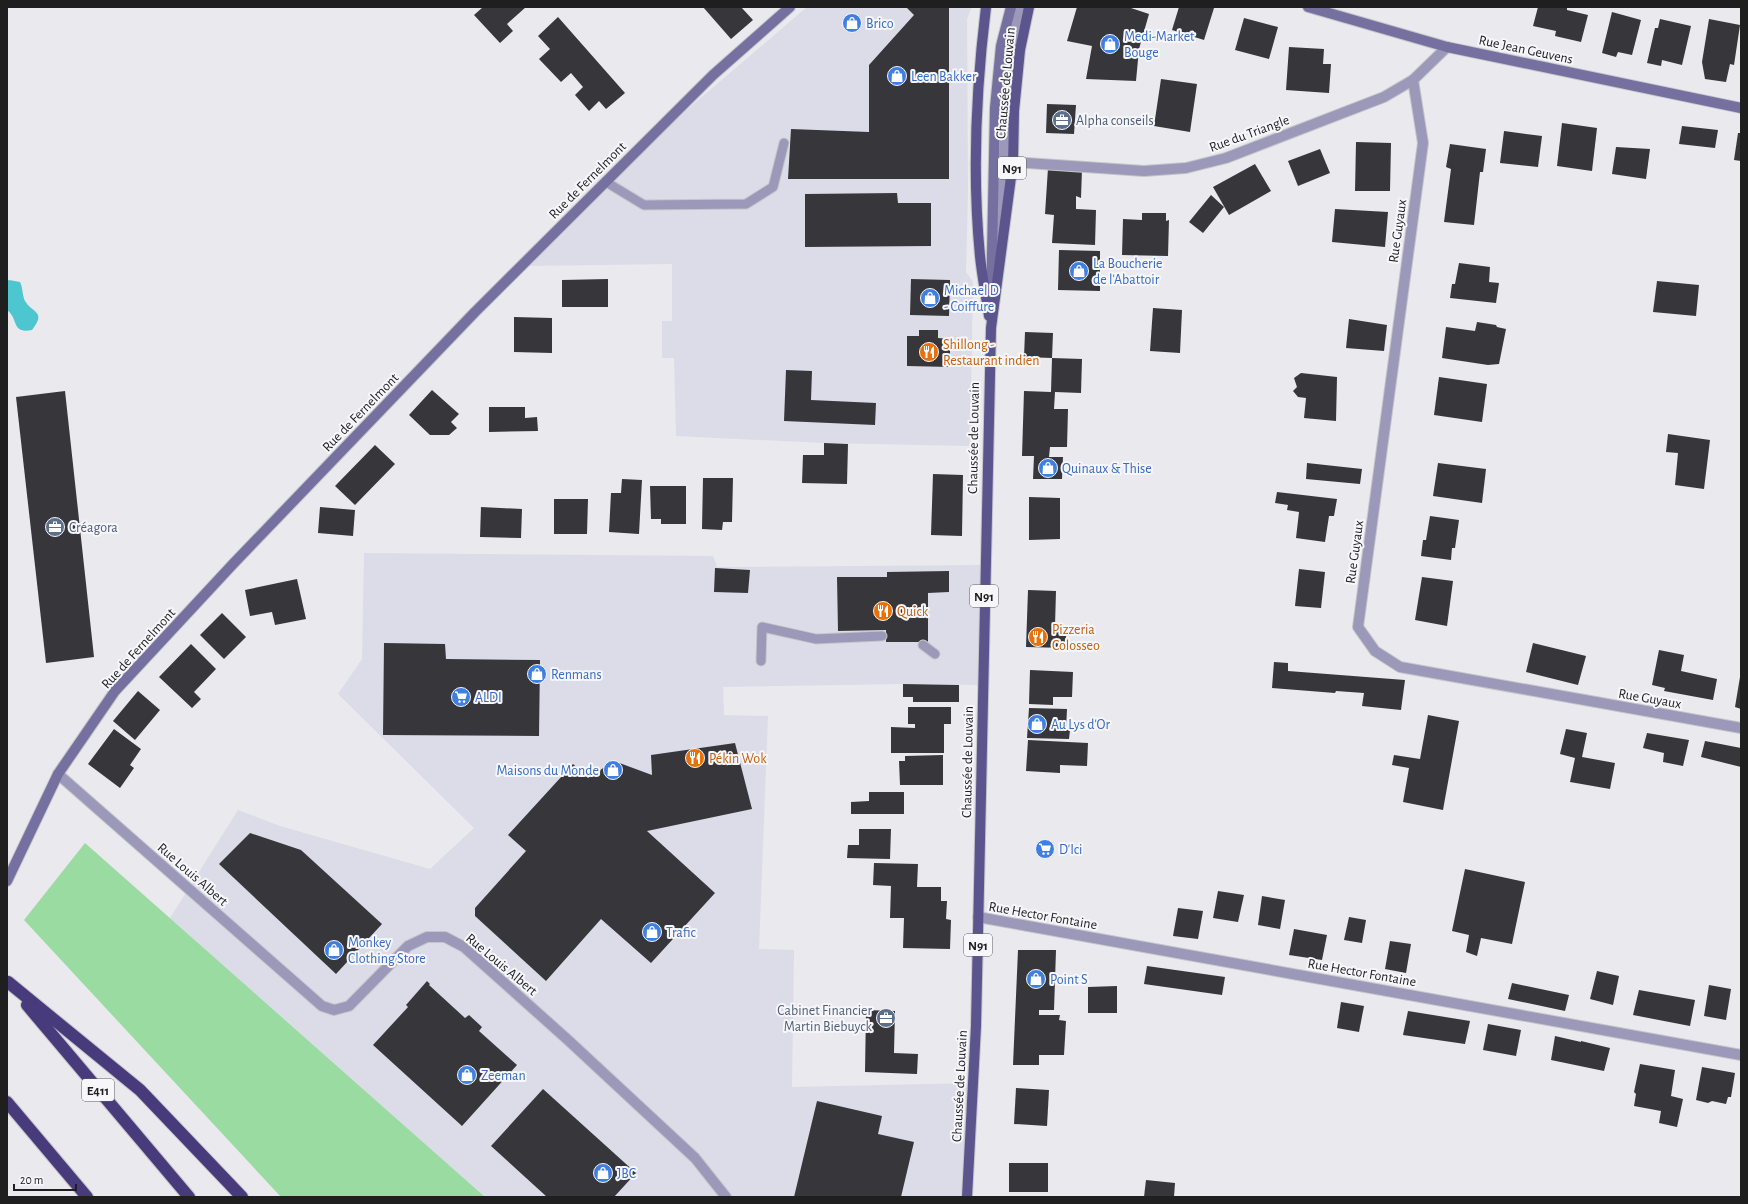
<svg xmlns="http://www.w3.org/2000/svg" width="1748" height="1204" font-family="'Alegreya Sans',sans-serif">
  <rect width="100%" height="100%" fill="#e9e9ee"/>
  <g fill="#dbdce8">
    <path d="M807 7H972L967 19 968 191 966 272 973 282 970 446 824 443 676 436 674 358H662V321H672V264L523 266 669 125Z"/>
    <path d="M364 553 713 556 717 567 985 565 982 685 903 684 723 687 724 715 768 716 759 949 794 950 792 1087 974 1083 967 1197H485L170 918 238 810 280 826 430 869 474 828 338 694 362 659Z"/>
  </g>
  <path fill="#9adba1" d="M85 843 485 1197H281L24 920Z"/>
  <path fill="#4dc6cf" d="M9 280 20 282C23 288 22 295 25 301 32 313 47 311 32 330 11 334 19 319 7 310V281Z"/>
  <g fill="#37373b">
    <path d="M483 7H526L507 24 513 31 500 43 474 15Z"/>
    <path d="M703 7H741L753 20 731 39Z"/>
    <path d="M906 7H949V179H788L791 129 869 132V65L914 15Z"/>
    <path d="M1077 7H1128L1149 14 1139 49 1136 81 1086 79 1092 46 1067 41Z"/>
    <path d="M1179 7 1214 8 1204 40 1172 30Z"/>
    <path d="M1538 7H1567V10L1588 15 1581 42 1555 36 1556 31 1533 26Z"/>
    <path d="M1612 12 1641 20 1632 55 1618 52 1616 57 1602 53Z"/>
    <path d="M558 17 625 93 606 109 599 101 589 111 575 95 583 87 571 73 561 82 539 59 550 49 538 36Z"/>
    <path d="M1244 18 1278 27 1269 59 1235 50Z"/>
    <path d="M1660 19 1691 26 1682 65 1662 60 1661 66 1647 63 1655 28H1658Z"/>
    <path d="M1709 19 1740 25 1734 65 1730 64 1726 82 1705 79 1702 62Z"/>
    <path d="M1289 47 1324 49 1323 64H1331L1329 93 1286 90Z"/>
    <path d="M1161 79 1197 84 1190 132 1154 126Z"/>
    <path d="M1047 104 1076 105 1074 134 1046 133Z"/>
    <path d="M1562 123 1597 128 1592 171 1557 166Z"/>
    <path d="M1682 126 1718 130 1715 148 1679 144Z"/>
    <path d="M1504 131 1542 136 1538 167 1500 163Z"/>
    <path d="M1738 133H1741V161L1734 160Z"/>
    <path d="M1356 142 1391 143 1390 191H1355Z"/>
    <path d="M1450 144 1486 149 1483 172H1480L1474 225 1444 222 1451 169 1446 167Z"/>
    <path d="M1616 147 1650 149 1646 179 1612 174Z"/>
    <path d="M1320 149 1330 173 1298 186 1288 161Z"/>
    <path d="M1255 164 1271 191 1229 215 1213 187Z"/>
    <path d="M1048 168 1082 169 1081 198 1076 196V209L1096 210 1095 245 1052 243 1054 215 1045 214Z"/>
    <path d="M897 193 898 203H931V246L805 247V194Z"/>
    <path d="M1211 195 1224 207 1203 233 1189 222Z"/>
    <path d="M1335 209 1388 212 1385 247 1332 242Z"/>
    <path d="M1142 213H1166V221L1169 220 1168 256 1122 255 1123 219 1142 220Z"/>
    <path d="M1059 250 1100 251V291L1058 290Z"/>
    <path d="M1459 263 1490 267 1489 282 1499 283 1496 303 1450 298 1452 284H1455Z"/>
    <path d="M608 279V307H562V280Z"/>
    <path d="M911 279 950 280 949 316 910 315Z"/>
    <path d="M1657 281 1699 285 1696 316 1653 312Z"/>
    <path d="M1153 308 1182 310 1180 353 1150 351Z"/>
    <path d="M514 317 552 318V353L514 352Z"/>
    <path d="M1349 319 1387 325 1384 351 1346 348Z"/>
    <path d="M1477 322 1496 325 1497 327 1506 329 1499 364 1488 365 1442 358 1446 327 1475 331Z"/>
    <path d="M919 330H938V338L950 339V367L907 366V336H919Z"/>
    <path d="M1025 332 1053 333 1052 358 1082 359 1081 393 1055 392 1054 409H1068L1067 447H1050L1049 457H1063L1062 479H1033L1034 456H1022L1024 391 1051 392 1052 358 1024 357Z"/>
    <path d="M786 370 812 371 811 400 876 403 875 425 784 421Z"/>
    <path d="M1301 373 1337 377 1336 421 1304 418 1306 398 1298 397 1293 391 1297 387 1294 378Z"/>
    <path d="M1439 377 1487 384 1482 422 1434 415Z"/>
    <path d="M432 390 459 414 451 422 457 428 449 435H430L409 415Z"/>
    <path d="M65 391 94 657 46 663 16 397Z"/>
    <path d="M489 407H525V418L537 417 538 431 489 432Z"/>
    <path d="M1668 434 1710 440 1704 489 1675 485 1678 453 1666 452Z"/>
    <path d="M824 443 848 444 847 484 802 483 803 455H824Z"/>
    <path d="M375 445 395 464 355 505 335 486Z"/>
    <path d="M1307 463 1362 469 1360 484 1306 479Z"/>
    <path d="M1438 463 1486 469 1482 503 1433 496Z"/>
    <path d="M933 474 963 475 962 536 931 535Z"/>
    <path d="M703 478H733L732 522H723L722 530 702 529Z"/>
    <path d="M622 479 642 480 639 534 609 532 611 493H621Z"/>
    <path d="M650 486H686V524H661V519H651Z"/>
    <path d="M1277 492 1337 499 1334 516H1329L1325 542 1296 538 1299 512 1287 510 1288 505 1275 503Z"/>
    <path d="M1029 497 1060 498V539L1029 540Z"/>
    <path d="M554 499H588L587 534H554Z"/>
    <path d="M320 507 355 510 353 536 318 533Z"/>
    <path d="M481 507 522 509 521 538 480 537Z"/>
    <path d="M1430 516 1459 520 1455 548H1452L1451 560 1421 556 1423 540H1426Z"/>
    <path d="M715 568 750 570 748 593 714 592Z"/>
    <path d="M1299 569 1325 572 1321 608 1295 606Z"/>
    <path d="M949 571V592L928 593V642H886V630L838 631 837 577H887V572Z"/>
    <path d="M1422 577 1453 581 1447 626 1415 620Z"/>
    <path d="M297 579 306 619 275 625 272 612 250 616 245 590Z"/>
    <path d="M1028 590 1056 591 1055 626H1066V648L1026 647Z"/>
    <path d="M222 613 246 637 224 659 200 635Z"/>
    <path d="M384 643 445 644 446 659 540 660 539 736 383 735Z"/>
    <path d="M1533 643 1586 656 1578 685 1526 672Z"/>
    <path d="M191 644 216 669 194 692 201 699 192 708 159 677Z"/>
    <path d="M1659 650 1684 655 1681 671 1717 679 1713 700 1664 691 1665 688 1652 685Z"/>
    <path d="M1274 662 1288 663V671L1405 680 1401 710 1362 706 1364 693 1336 691 1335 693 1272 688Z"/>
    <path d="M1030 670 1073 672 1072 697H1053V705L1029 704Z"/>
    <path d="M1740 677H1741V709L1735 707Z"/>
    <path d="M903 684 959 685V702H913V697H903Z"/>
    <path d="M138 691 160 710 135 740 113 721Z"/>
    <path d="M908 707H951V724H944V753H891V727L915 728V724H908Z"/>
    <path d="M1029 708 1067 709 1066 730H1070L1069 739 1027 738Z"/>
    <path d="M1428 715 1459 721 1443 810 1403 802 1409 768 1392 765 1394 755 1420 759Z"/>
    <path d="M114 729 141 749 130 765 134 768 120 788 88 764Z"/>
    <path d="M1566 729 1587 733 1582 757 1615 763 1610 789 1570 782 1575 758 1560 754Z"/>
    <path d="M1647 733 1689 740 1683 766 1663 762 1664 753 1643 748Z"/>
    <path d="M1028 740 1088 743 1087 766 1060 765V773L1026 771Z"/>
    <path d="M1705 741 1741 748V767L1701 757Z"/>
    <path d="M735 743 752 809 647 831 715 893 651 963 601 919 546 981 475 916V908L526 851 508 835 573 764 588 778 614 761 652 775 651 755Z"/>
    <path d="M943 755V785H900L899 761H905V756Z"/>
    <path d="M869 792H904V814H851V802L869 801Z"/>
    <path d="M859 829H891L890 859 847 858 848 845H859Z"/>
    <path d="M250 833 301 850 382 924 336 974 219 864Z"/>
    <path d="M874 863 918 864 917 887H941V901H947L946 919 951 920 950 949 903 948 904 918H890L891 886 873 885Z"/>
    <path d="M1465 869 1525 882 1512 944 1481 938 1477 956 1466 952 1469 935 1452 931Z"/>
    <path d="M1218 891 1244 895 1238 922 1213 918Z"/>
    <path d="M1262 896 1285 900 1280 929 1258 925Z"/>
    <path d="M1178 908 1203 911 1198 939 1173 936Z"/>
    <path d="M1349 917 1366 920 1362 943 1344 940Z"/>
    <path d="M1294 929 1327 935 1322 960 1289 955Z"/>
    <path d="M1390 941 1411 944 1406 973 1385 969Z"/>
    <path d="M1018 950H1056L1054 1010H1039V1015H1060L1059 1020 1066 1021 1064 1055H1039V1065H1013Z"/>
    <path d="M1147 966 1225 977 1222 995 1144 984Z"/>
    <path d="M1597 971 1619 976 1613 1005 1590 999Z"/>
    <path d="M427 981 430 984 429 985 465 1018 469 1015 482 1027 479 1031 517 1065 462 1126 373 1045 408 1007 406 1005Z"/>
    <path d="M1512 983 1569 995 1565 1011 1508 999Z"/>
    <path d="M1709 985 1731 989 1726 1020 1704 1016Z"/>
    <path d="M1117 986V1013H1088V987Z"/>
    <path d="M1639 990 1695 1000 1690 1026 1633 1015Z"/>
    <path d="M1341 1002 1364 1006 1359 1032 1337 1028Z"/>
    <path d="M866 1010 895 1011 894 1053 918 1054 917 1074 865 1072Z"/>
    <path d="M1408 1011 1470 1021 1465 1044 1403 1035Z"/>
    <path d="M1488 1024 1521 1030 1516 1056 1483 1050Z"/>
    <path d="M1555 1036 1581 1042 1580 1047 1581 1041 1610 1048 1604 1071 1551 1060Z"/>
    <path d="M1640 1064 1675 1070 1671 1096 1683 1099 1677 1127 1659 1123 1661 1111 1634 1106 1636 1094 1634 1092Z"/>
    <path d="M1702 1067 1735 1073 1731 1097H1728L1726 1104 1712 1101 1708 1103 1696 1100Z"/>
    <path d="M1016 1088 1049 1090 1047 1126 1014 1124Z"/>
    <path d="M543 1089 636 1173 614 1197H547L491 1146Z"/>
    <path d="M817 1101 882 1116 878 1134 914 1142 901 1197H794Z"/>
    <rect x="1009" y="1163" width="39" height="29"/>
    <path d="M1146 1180 1175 1183 1174 1197H1144Z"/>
  </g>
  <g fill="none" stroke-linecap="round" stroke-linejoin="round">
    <g stroke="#c5c5c9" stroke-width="11">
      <g id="lane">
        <path d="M606 182 644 205 746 204 773 187 784 143"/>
        <path d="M997 247C999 222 1002 198 1003 174 1005 116 1005 63 1020 7"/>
        <path d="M923 645 935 654"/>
        <path d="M761 661 762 627 816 639 882 636"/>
      </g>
    </g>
    <g stroke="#c5c5c9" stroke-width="12">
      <g id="street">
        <path d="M1413 80 1423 143 1358 627 1375 651 1400 667 1741 728"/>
        <path d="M1013 162 1144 171 1186 168 1226 158 1384 97 1413 80 1447 47"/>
        <path d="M58 774 322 1006 334 1010 349 1006 408 946 427 937H445L464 947 568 1040 695 1158 726 1197"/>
        <path d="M978 917 1741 1055"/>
      </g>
    </g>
    <g stroke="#c5c5c9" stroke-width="12">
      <g id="secondary">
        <path d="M1308 7 1447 47 1741 108"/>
        <path d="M991 304 995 108 1001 46 1011 7"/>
        <path d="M7 881 58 774 115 691 233 564 475 312 713 75 790 7"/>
      </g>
    </g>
    <g stroke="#c5c5c9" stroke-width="12">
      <g id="primary">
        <path d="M986 7C976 89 972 173 980 256 982 276 986 296 989 316"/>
        <path d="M967 1197 976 1026 991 328 1013 162 1014 111 1020 50 1029 7"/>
      </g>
    </g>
    <g stroke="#c5c5c9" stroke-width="14">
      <g id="highway">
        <path d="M8 982 140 1090 242 1197"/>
        <path d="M27 1005 189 1197"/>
        <path d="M7 1102 87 1197"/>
      </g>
    </g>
    <use href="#lane" stroke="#9b98b9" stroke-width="9"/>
    <use href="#street" stroke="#9b98b9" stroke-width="10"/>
    <use href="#secondary" stroke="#7670a0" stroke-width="10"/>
    <use href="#primary" stroke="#5c548d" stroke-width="10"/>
    <use href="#highway" stroke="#473b7c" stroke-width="12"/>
  </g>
  <defs>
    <g id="shop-disc" transform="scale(1)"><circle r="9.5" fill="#3f7fe0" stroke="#f6f6fb"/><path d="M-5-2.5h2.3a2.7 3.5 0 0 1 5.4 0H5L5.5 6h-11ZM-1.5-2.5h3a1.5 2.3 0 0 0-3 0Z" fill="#fff"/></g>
    <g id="office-disc" transform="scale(1)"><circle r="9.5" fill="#5c6f8a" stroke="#f6f6fb"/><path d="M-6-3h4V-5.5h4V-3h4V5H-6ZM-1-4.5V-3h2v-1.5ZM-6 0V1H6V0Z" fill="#fff"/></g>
    <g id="restaurant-disc" transform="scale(1)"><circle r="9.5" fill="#e8710a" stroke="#f6f6fb"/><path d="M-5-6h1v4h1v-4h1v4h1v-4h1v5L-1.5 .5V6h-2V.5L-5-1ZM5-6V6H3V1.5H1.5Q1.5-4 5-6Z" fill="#fff"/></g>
    <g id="supermarket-disc" transform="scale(1)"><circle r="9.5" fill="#3f7fe0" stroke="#f6f6fb"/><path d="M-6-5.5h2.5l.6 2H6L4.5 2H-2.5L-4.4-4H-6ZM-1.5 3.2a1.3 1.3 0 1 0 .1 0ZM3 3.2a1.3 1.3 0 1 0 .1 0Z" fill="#fff"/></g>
  </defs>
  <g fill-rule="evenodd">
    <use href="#shop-disc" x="852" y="23"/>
    <use href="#shop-disc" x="1110" y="44"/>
    <use href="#shop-disc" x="897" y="76"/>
    <use href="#office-disc" x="1062" y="120"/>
    <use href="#shop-disc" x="1079" y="271"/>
    <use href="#shop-disc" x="930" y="298"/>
    <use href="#restaurant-disc" x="929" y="352"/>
    <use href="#shop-disc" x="1048" y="468"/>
    <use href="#office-disc" x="55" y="527"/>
    <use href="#restaurant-disc" x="883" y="611"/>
    <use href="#restaurant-disc" x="1038" y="637"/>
    <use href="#shop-disc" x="537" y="674"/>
    <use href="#supermarket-disc" x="461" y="697"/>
    <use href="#shop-disc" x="1037" y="724"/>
    <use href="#restaurant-disc" x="695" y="758"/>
    <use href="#shop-disc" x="613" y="770"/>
    <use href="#supermarket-disc" x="1045" y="849"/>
    <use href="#shop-disc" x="652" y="932"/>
    <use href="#shop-disc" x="334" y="950"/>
    <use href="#shop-disc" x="1036" y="979"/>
    <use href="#office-disc" x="886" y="1018"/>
    <use href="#shop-disc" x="467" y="1075"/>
    <use href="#shop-disc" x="603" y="1173"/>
  </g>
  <g text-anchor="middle" stroke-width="4" stroke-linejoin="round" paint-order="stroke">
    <g fill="#f6f6fb" stroke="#606062" stroke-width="1">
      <rect x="998" y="157" width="28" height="22" rx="3"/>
      <rect x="970" y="585" width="28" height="22" rx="3"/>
      <rect x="964" y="934" width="28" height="22" rx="3"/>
      <rect x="82" y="1079" width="32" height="22" rx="3"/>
    </g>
    <g font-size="13" font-weight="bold" fill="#1f1f20">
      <text x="1012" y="173">N91</text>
      <text x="984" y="601">N91</text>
      <text x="978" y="950">N91</text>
      <text x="98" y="1095">E411</text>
    </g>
    <g font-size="14" fill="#366cbe" stroke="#f6f6fb" text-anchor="start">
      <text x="866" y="28">Brico</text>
      <text x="1124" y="41">Medi-Market<tspan x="1124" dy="16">Bouge</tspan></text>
      <text x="911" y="81">Leen Bakker</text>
      <text x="1093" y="268">La Boucherie<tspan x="1093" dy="16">de l'Abattoir</tspan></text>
      <text x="944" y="295">Michael D<tspan x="944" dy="16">- Coiffure</tspan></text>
      <text x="1062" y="473">Quinaux &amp; Thise</text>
      <text x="551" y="679">Renmans</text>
      <text x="475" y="702">ALDI</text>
      <text x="1051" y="729">Au Lys d'Or</text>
      <text x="599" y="775" text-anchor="end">Maisons du Monde</text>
      <text x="1059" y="854">D'Ici</text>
      <text x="666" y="937">Trafic</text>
      <text x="348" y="947">Monkey<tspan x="348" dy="16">Clothing Store</tspan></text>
      <text x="1050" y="984">Point S</text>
      <text x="481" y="1080">Zeeman</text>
      <text x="617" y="1178">JBC</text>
    </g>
    <g font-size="14" fill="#1f1f20" stroke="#f6f6fb">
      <text transform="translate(1526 49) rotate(12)" y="5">Rue Jean Geuvens</text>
      <text transform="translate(1005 83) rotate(-85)" y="5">Chaussée de Louvain</text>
      <text transform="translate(1249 133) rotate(-20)" y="5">Rue du Triangle</text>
      <text transform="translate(587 180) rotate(-45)" y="5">Rue de Fernelmont</text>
      <text transform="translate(1397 231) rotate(-82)" y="5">Rue Guyaux</text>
      <text transform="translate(360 412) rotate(-46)" y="5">Rue de Fernelmont</text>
      <text transform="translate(973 438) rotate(-89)" y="5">Chaussée de Louvain</text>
      <text transform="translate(1354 552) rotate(-82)" y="5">Rue Guyaux</text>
      <text transform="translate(138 648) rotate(-48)" y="5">Rue de Fernelmont</text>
      <text transform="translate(1650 698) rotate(10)" y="5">Rue Guyaux</text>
      <text transform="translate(967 762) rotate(-89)" y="5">Chaussée de Louvain</text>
      <text transform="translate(193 874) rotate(41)" y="5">Rue Louis Albert</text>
      <text transform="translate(1043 915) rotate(10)" y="5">Rue Hector Fontaine</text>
      <text transform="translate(502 964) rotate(40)" y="5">Rue Louis Albert</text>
      <text transform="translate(1362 972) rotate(10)" y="5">Rue Hector Fontaine</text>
      <text transform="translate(959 1086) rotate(-87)" y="5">Chaussée de Louvain</text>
    </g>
    <g font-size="14" fill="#4e5e75" stroke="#f6f6fb" text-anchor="start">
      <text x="1076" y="125">Alpha conseils</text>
      <text x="69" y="532">Créagora</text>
      <text x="872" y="1015" text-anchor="end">Cabinet Financier<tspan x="872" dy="16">Martin Biebuyck</tspan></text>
    </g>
    <g font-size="14" fill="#c56008" stroke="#f6f6fb" text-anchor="start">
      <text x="943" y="349">Shillong -<tspan x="943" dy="16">Restaurant indien</tspan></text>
      <text x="897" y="616">Quick</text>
      <text x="1052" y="634">Pizzeria<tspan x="1052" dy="16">Colosseo</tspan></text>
      <text x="709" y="763">Pékin Wok</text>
    </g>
  </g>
  <rect width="1748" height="1204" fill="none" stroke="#1f1f20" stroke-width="16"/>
  <path d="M14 1184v6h62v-6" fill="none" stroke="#1f1f20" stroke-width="2"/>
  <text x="20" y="1184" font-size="12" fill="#1f1f20" stroke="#f6f6fb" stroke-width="3" paint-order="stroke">20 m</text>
</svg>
